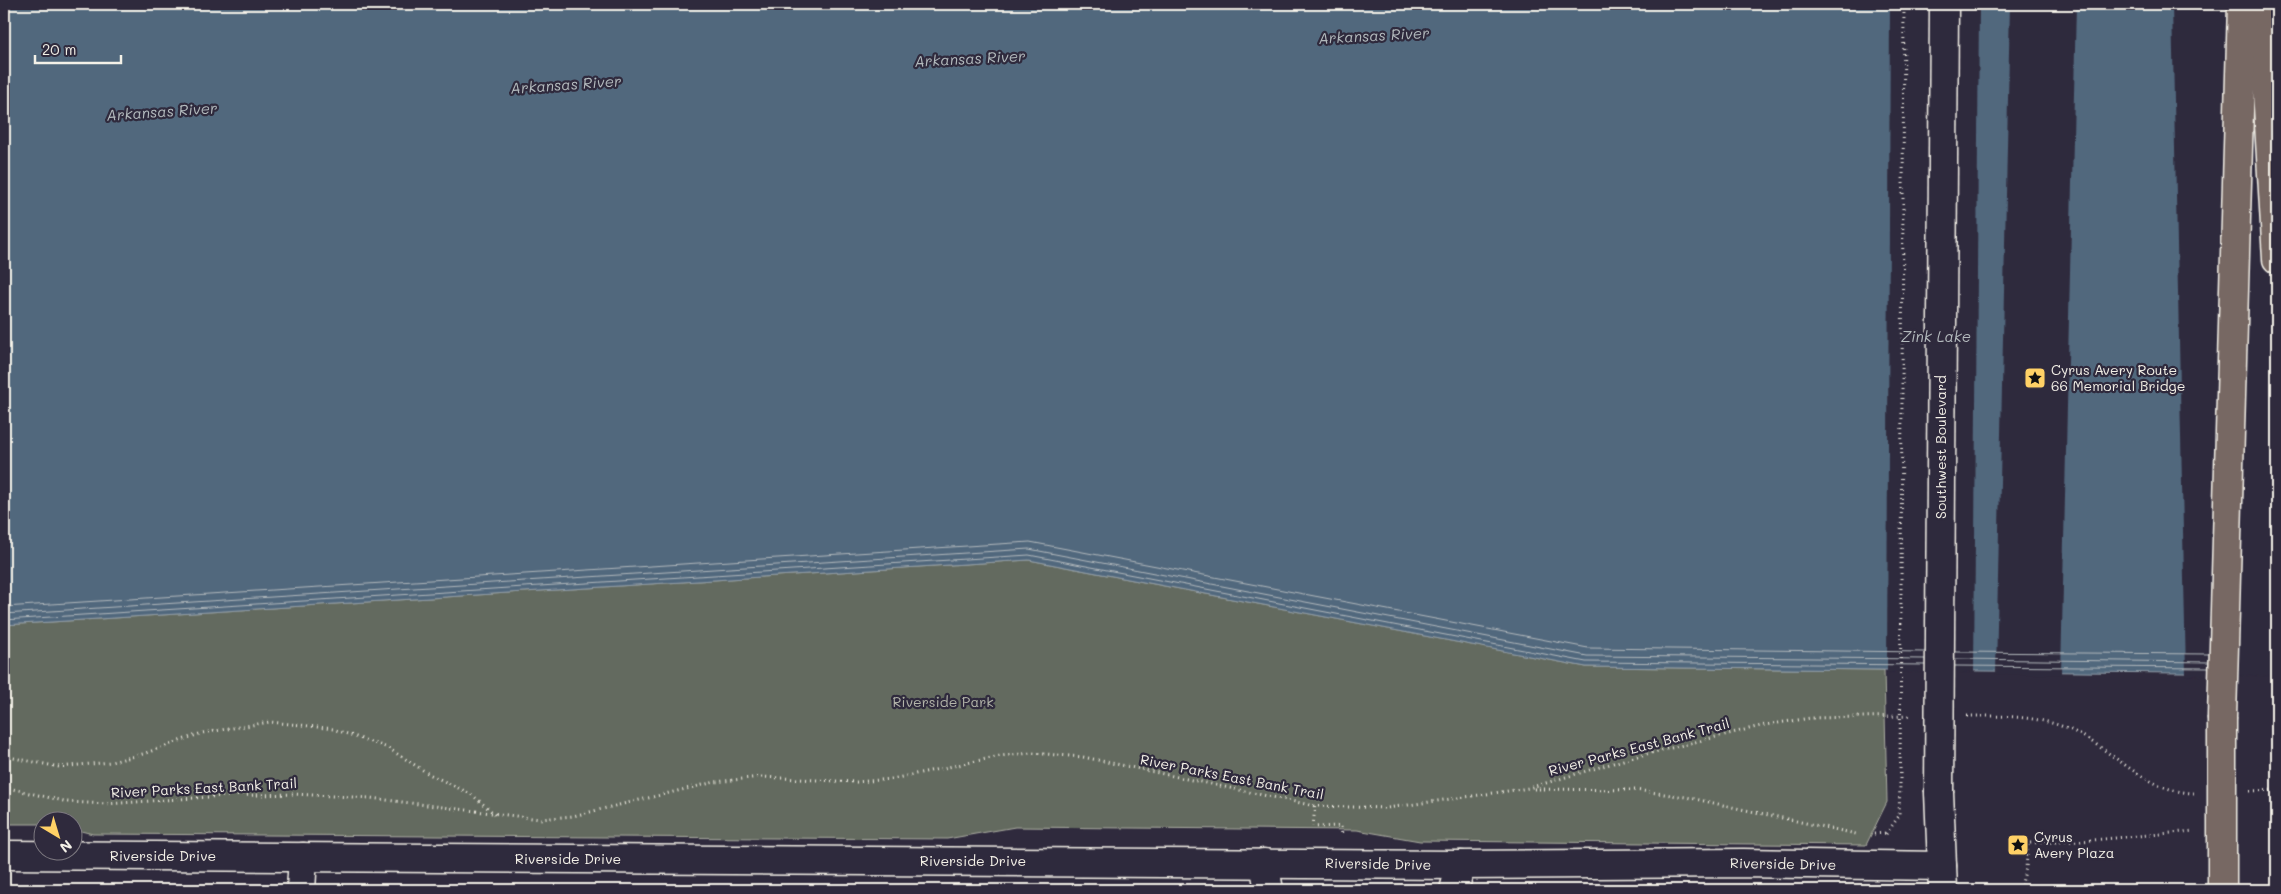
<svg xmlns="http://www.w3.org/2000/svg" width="2281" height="894" font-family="Mali,sans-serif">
  <rect width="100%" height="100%" fill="#2f2a3d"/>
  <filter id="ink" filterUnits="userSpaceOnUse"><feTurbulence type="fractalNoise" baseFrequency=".02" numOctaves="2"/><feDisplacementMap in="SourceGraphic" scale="10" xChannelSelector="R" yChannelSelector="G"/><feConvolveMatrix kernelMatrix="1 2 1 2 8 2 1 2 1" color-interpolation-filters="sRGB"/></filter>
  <g filter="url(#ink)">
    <path fill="#646b5e" stroke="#acaea3" d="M1029 560 1586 667 1884 670 1887 802 1866 845 1420 841 1357 830 1015 827 947 839 93 834 73 829 72 822H42V824H4V625Z"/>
    <path fill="#51677d" stroke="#929ea8" d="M4 4H2277V674L1586 667 1029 560 4 625Z"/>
    <g fill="#2f2a3d">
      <path d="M1890 4H1979L1974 673 1887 672Z"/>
      <path d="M2010 4H2076L2061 674H1996Z"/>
      <path d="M2172 4H2277V676L2186 675Z"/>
    </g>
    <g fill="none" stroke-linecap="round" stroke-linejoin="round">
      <g stroke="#b3babd" stroke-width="1">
        <path d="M4 607 1030 542 1588 648 1925 652"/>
        <path d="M4 614 1029 549 1587 656 1925 659"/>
        <path d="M4 620 1029 555 1586 662 1925 665"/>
        <path d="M1955 652 2209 654"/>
        <path d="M1955 659 2209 662"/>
        <path d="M1955 666 2208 668"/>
      </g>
      <g stroke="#f4f1e8" stroke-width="31">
        <g id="minor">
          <path d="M1264 863 1269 890"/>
          <path d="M301 890 303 857"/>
          <path d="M1454 890 1461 865"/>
        </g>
      </g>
      <g stroke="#f4f1e8" stroke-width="31">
        <path id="tertiary" d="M4 855 1461 865 1743 863 1942 866"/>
      </g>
      <g stroke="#f4f1e8" stroke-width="31">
        <path id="secondary" d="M1939 792 1943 890"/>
      </g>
      <g stroke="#f4f1e8" stroke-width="31">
        <g id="motorway">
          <path d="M2262 4 2277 259"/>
          <path d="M2222 717 2242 4"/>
        </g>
      </g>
      <g stroke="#f4f1e8" stroke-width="3" stroke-dasharray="1 4" stroke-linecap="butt">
        <path d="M1967 716C2002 716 2040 715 2073 731 2113 750 2146 792 2194 793"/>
        <path d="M4 756 59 767 111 762 143 754 202 733 270 722 301 725 333 729 388 748 429 774 471 794 496 815"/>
        <path d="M4 787 68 802 106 804 224 796 293 794 370 798 540 819 573 816 715 782 761 777 856 782 892 779 1000 756 1032 753 1083 757 1315 806 1387 808 1529 788 1630 758 1765 725 1811 718 1910 716"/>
        <path d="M1534 789 1635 790 1686 797 1856 834"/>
        <path d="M2250 791 2277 790"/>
        <path d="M1315 806 1313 827 1341 826 1342 835"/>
        <path d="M1874 834 1886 833"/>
        <path d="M1886 834 1899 816 1900 784"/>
        <path d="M2020 890 2026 868 2028 843 2081 841 2194 831"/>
      </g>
      <use href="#minor" stroke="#2f2a3d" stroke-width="28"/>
      <use href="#tertiary" stroke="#2f2a3d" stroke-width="28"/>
      <use href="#secondary" stroke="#2f2a3d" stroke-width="28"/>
      <use href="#motorway" stroke="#776864" stroke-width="28"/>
      <g stroke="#f4f1e8" stroke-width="31" stroke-linecap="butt">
        <path id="secondary-bridge" d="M1939 792 1944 4"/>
      </g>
      <g stroke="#f4f1e8" stroke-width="31" stroke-linecap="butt">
        <path id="motorway-bridge" d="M2222 717V890"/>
      </g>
      <path stroke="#f4f1e8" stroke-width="3" stroke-dasharray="1 4" stroke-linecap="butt" d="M1900 784 1904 4"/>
      <use href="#secondary-bridge" stroke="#2f2a3d" stroke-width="28"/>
      <use href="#motorway-bridge" stroke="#776864" stroke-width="28"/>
    </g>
  </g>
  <defs>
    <g id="sight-square" transform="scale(1.125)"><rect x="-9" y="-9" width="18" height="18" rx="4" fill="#ffd166" stroke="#2f2a3d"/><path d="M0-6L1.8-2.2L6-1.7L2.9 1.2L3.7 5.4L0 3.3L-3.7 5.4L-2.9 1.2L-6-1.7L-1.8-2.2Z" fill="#111"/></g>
  </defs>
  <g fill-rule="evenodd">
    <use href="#sight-square" x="2035" y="378"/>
    <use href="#sight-square" x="2018" y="845"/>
  </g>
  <g text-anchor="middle" stroke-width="4.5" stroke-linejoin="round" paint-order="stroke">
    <g font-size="14" fill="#f4f1e8" stroke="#2f2a3d" text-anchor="start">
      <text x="2051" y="375">Cyrus Avery Route<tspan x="2051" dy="16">66 Memorial Bridge</tspan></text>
      <text x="2034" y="842">Cyrus<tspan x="2034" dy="16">Avery Plaza</tspan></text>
    </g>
    <g font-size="14" fill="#f4f1e8" stroke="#2f2a3d">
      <text transform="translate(1941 447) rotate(-90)" y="5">Southwest Boulevard</text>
      <text transform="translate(1639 747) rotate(-15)" y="5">River Parks East Bank Trail</text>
      <text transform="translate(1232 777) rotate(11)" y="5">River Parks East Bank Trail</text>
      <text transform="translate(204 788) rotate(-3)" y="5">River Parks East Bank Trail</text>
      <text x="163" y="861">Riverside Drive</text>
      <text x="568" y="864">Riverside Drive</text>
      <text x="973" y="866">Riverside Drive</text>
      <text transform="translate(1378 864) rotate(1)" y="5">Riverside Drive</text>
      <text transform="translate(1783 864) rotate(1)" y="5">Riverside Drive</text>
    </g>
    <g font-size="14" fill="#b3b5aa" stroke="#2f2a3d">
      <text x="943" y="707">Riverside Park</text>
    </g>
    <g font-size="15" font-style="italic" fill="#b3babd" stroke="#2f2a3d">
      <text transform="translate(1374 36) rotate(-3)" y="5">Arkansas River</text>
      <text transform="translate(970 59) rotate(-3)" y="5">Arkansas River</text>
      <text transform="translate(566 85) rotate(-4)" y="5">Arkansas River</text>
      <text transform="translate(162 112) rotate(-4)" y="5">Arkansas River</text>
      <text x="1936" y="342">Zink Lake</text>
    </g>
  </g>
  <rect width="2281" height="894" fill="none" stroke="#2f2a3d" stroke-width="20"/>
  <rect x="10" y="10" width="2261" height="874" fill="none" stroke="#f4f1e8" stroke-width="2" filter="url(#ink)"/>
  <g transform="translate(58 836) rotate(142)"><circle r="24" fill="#2f2a3d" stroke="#7e7a81"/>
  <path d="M0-4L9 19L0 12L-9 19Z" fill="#ffd166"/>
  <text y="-8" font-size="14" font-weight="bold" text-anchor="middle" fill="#f4f1e8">N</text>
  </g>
  <path d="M35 55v8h86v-8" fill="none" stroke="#f4f1e8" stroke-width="2.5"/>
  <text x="42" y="55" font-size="15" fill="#f4f1e8" stroke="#2f2a3d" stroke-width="4" paint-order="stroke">20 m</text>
</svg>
